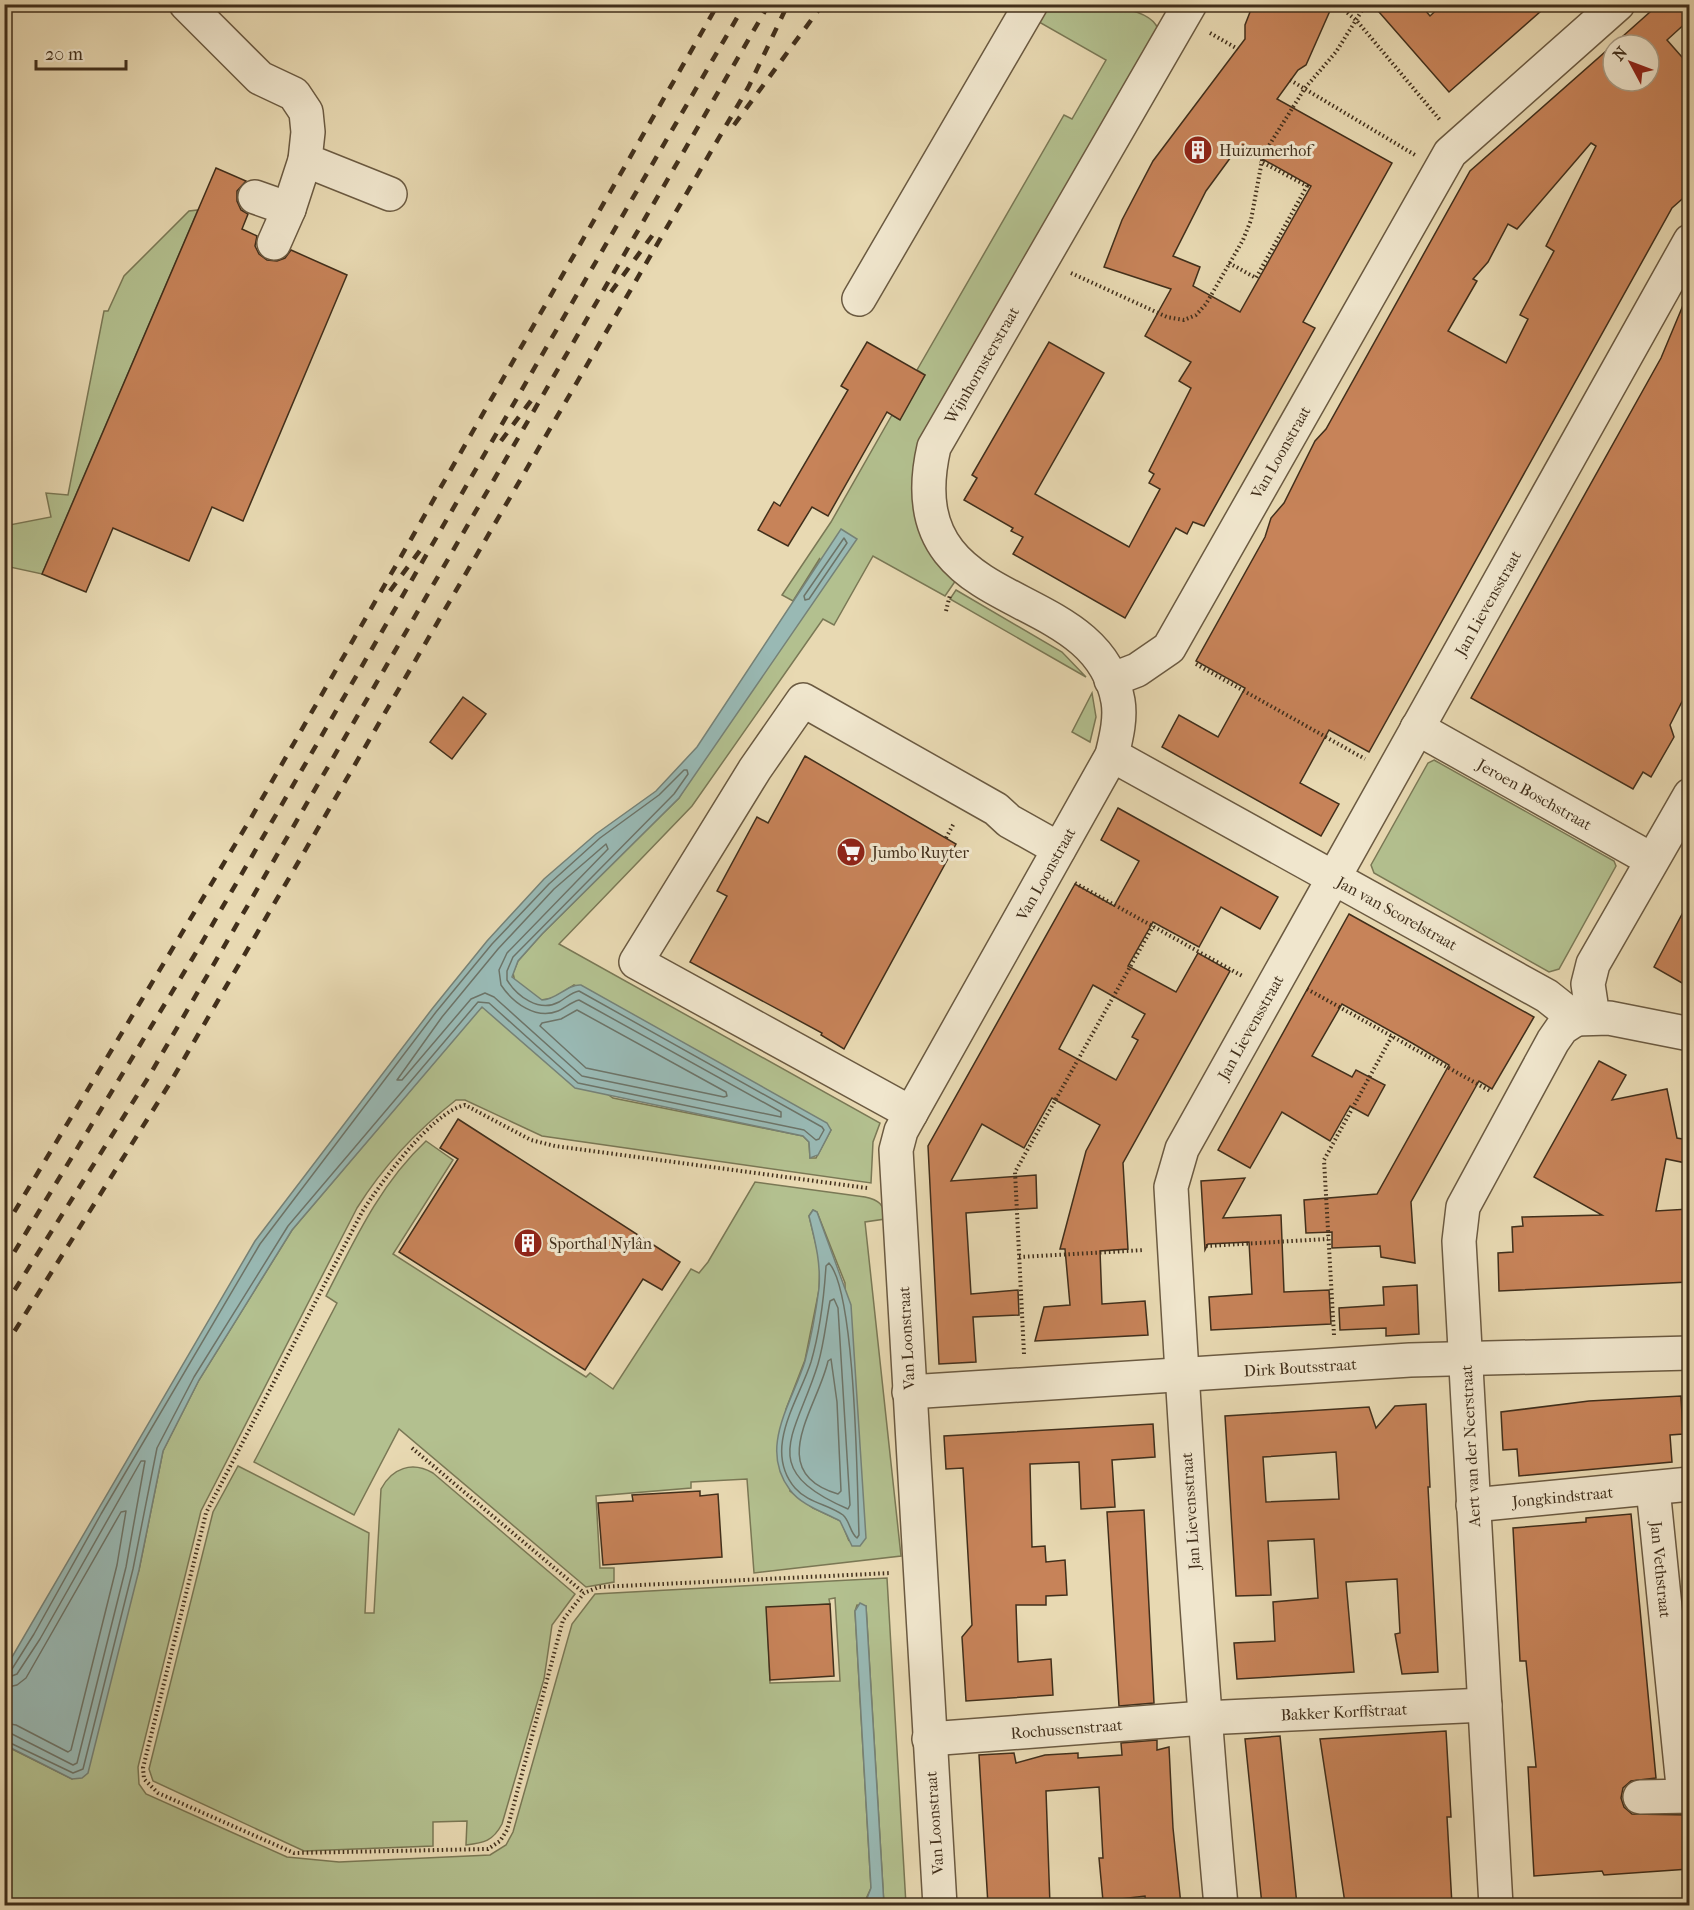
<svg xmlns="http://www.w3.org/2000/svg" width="1694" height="1910" font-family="'IM FELL French Canon',serif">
  <rect width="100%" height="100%" fill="#e8d9b2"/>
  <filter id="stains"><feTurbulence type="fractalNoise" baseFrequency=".00333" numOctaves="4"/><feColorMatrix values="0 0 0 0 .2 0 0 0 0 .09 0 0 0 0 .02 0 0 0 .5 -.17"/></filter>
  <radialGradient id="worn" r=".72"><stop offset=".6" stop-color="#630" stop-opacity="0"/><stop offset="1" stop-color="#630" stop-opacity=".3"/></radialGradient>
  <g fill="#b3c08f" stroke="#7a7855" stroke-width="1.5" fill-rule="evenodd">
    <path d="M1039 5C1069 5 1147 0 1158 29L919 451C905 501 919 545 956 580L945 596 873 556 834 625 823 619 692 806 559 944 880 1123 873 1142 871 1183 542 1136 465 1100H456C416 1131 384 1165 357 1208L201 1511 138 1767 139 1784 146 1794 287 1857 339 1862 490 1855 506 1845 513 1832 572 1624 595 1594 887 1578 906 1905H884L866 1606 857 1605 855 1611 871 1888 865 1901 859 1905H5L4 1745 72 1779 139 1570 163 1451 199 1380 292 1230 480 1008 485 1007 613 1098 803 1136 809 1142 810 1158H816L831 1130 574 985 554 998 541 1000 515 982 513 973 518 961 542 934 679 798 820 558 793 601 782 595 831 522 892 415 899 419 925 375 917 370 1064 115 1072 119 1106 60 1032 18ZM835 1598 840 1681 770 1683 767 1608 830 1604 829 1599Z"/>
    <path d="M198 210 42 574 5 566 4 526 51 517 46 493 68 495 104 311H108L124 276 189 211Z"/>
    <path d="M956 590 1062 652 1086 677 950 599Z"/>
    <path d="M1092 693 1096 717 1090 742 1072 732Z"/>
    <path d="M1434 760 1614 861 1616 866 1559 969 1549 972 1374 873 1371 865 1428 763Z"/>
    <path d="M426 1141 453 1160 393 1254 586 1377 590 1373 613 1389 691 1269 699 1273 708 1262 755 1182 865 1197C879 1200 884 1204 885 1219L865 1222 901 1556 754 1573 747 1479 691 1482V1488L596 1496 600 1568H614V1582L586 1587 399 1429 354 1515 254 1462 337 1303 326 1296C354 1241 380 1184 426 1141ZM813 1210 817 1212 845 1283 849 1541 841 1521 813 1508 790 1491 786 1409 805 1360 819 1290 820 1261 809 1216Z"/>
    <path d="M238 1466 369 1533 365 1613H374L381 1489C392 1468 412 1461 433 1473L575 1594 552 1625 544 1679 502 1824C493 1841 484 1843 466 1845L467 1821 433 1822V1846L304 1851 153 1781 149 1769 213 1512Z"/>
  </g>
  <g fill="#99b9b4" stroke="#768277" stroke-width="1.5">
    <path d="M841 529 857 539 679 798 542 934 518 961 512 977 542 1000C557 1000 567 984 581 985L827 1123 831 1130 818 1155 810 1158 809 1142 803 1136 575 1088 482 1007 292 1230 199 1380 163 1451 139 1570 88 1773 82 1778 72 1779 5 1745V1669L255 1241 432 1009 487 941 544 879 596 834 656 791 697 747Z"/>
    <path d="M813 1210 817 1212 851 1305 866 1538 860 1546H852L840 1521C824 1512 802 1506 790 1490 758 1448 792 1403 805 1361 811 1338 816 1311 819 1288 821 1263 815 1241 809 1216Z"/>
    <path d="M860 1603 866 1606 884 1905H859L866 1901 871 1888 855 1611Z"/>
  </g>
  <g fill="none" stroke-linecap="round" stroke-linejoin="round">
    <g stroke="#6d7468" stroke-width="1.5">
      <path d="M844 538 847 543 809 599 805 600 804 596Z"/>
      <path d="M606 844 608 849 507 953 499 970 501 985C513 1003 536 1020 558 1011 565 1008 571 1002 579 1000L781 1112V1117L582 1076 494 997 485 993 471 999 402 1080H397L442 1017 498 949 554 889Z"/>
      <path d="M577 1010 726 1092 727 1096 724 1097 586 1068 540 1026 542 1023 561 1019Z"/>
      <path d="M829 1263C856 1293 857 1486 859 1535L857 1538C850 1533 850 1521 843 1515 828 1504 808 1503 795 1488 762 1449 799 1400 811 1362 820 1331 824 1297 826 1266Z"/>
      <path d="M834 1299 838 1308 850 1505 848 1509C755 1469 796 1436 818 1364 824 1344 826 1322 830 1301Z"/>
      <path d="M831 1359 837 1402 841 1491 838 1494C763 1472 818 1407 828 1361Z"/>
      <path d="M4 1671 12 1669 34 1634 101 1514 260 1244 436 1012 492 944 549 884 600 838 659 795 684 770H687L688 774 674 794 513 957 507 971V980C517 996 539 1013 559 1002 566 998 572 992 579 991L822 1127 824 1130 819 1139 816 1140 804 1130 578 1083 489 1003 478 1002 288 1226 194 1377 157 1448 133 1569 83 1769 73 1773 4 1740"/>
      <path d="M4 1679 17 1674 40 1639 141 1461H145L126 1567 77 1763 73 1765 12 1734 4 1732"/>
      <path d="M4 1688 17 1685 26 1678 121 1512 126 1511 117 1565 71 1750 68 1752 16 1725 4 1723"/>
    </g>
  </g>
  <g fill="#c78359" stroke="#412f1b" stroke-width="1.5" fill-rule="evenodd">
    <path d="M1256 4H1333L1306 65 1298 70 1277 99 1392 163 1303 322 1315 328 1204 526 1193 522 1187 534 1176 528 1125 618 1013 554 1023 537 1011 531 1013 528 964 500 977 478 972 475 1049 342 1104 373 1035 494 1129 547 1160 489 1149 483 1154 474 1149 471 1191 388 1179 381 1191 362 1145 336 1171 289 1104 267 1122 220 1153 161 1245 39V25L1250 12ZM1239 146 1311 186 1240 312 1193 286 1200 267 1173 256 1206 191Z"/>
    <path d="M1372 4H1420L1430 16 1443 4H1549L1449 92Z"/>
    <path d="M1659 4H1689V20L1667 40 1689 65V193L1672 208 1369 752 1329 730 1300 783 1339 804 1321 836 1162 747 1179 715 1218 737 1245 688 1196 661 1265 537 1271 518 1284 503 1315 441 1326 429 1470 171 1613 45V81H1649V45H1613ZM1591 143 1596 146 1546 246 1554 251 1520 315 1528 319 1506 363 1448 331 1477 281 1473 279 1488 262 1508 224 1517 229Z"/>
    <path d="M216 168 246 181 237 191V201L241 210 248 214 242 229 257 236 255 246 259 254 267 260 277 261 285 258 291 250 347 275 243 521 212 507 189 561 113 528 86 592 42 574Z"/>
    <path d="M1689 291V688L1670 725 1674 737 1651 777 1643 772 1633 789 1471 698 1661 358Z"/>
    <path d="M867 342 925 375 900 420 887 412 828 516 812 507 788 546 758 530 774 502 780 506 848 390 841 386Z"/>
    <path d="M463 697 486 714 452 759 430 742Z"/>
    <path d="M805 756 956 844 844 1049 821 1035 822 1033 690 962 727 896 717 891 757 817 768 823Z"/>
    <path d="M1118 808 1278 897 1260 929 1221 907 1199 947 1153 922 1128 966 1176 992 1198 953 1230 971 1123 1163 1128 1249 1100 1251 1102 1304 1145 1301 1148 1335 1035 1341 1044 1307 1070 1305 1065 1249H1060L1086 1151 1100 1125 1052 1098 1024 1148 982 1124 951 1181 1036 1175 1037 1208 966 1213 971 1294 1018 1290 1019 1315 973 1317 976 1362 939 1364 928 1146 1075 884 1114 906 1139 861 1101 840ZM1093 985 1145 1014 1132 1037 1138 1040 1116 1080 1059 1049Z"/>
    <path d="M1689 901V987L1654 967Z"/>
    <path d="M1349 914 1534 1017 1492 1089 1479 1081 1411 1202 1415 1263 1381 1257 1380 1246 1332 1248V1232L1306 1233 1304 1200 1377 1194 1449 1065 1412 1043 1342 1004 1312 1056 1352 1077 1356 1070 1385 1085 1368 1116 1350 1106 1330 1141 1282 1112 1250 1168 1218 1150Z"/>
    <path d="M1599 1061 1626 1075 1612 1100 1667 1089 1677 1138 1689 1140 1686 1163 1666 1159 1656 1211 1689 1209V1282L1499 1291 1498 1253 1513 1252 1512 1227 1523 1226 1522 1217 1602 1215 1534 1177Z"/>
    <path d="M458 1119 680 1262 662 1290 643 1279 585 1370 399 1252 458 1159 440 1148Z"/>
    <path d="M1245 1178 1223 1218 1281 1215 1284 1292 1329 1290 1331 1324 1211 1330 1209 1297 1252 1294 1249 1242 1208 1244 1205 1250 1201 1181Z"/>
    <path d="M1417 1285 1419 1334 1386 1336V1328L1340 1330 1339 1308 1384 1305 1383 1287Z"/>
    <path d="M1681 1396 1683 1434 1670 1435 1672 1462 1519 1476 1517 1449 1503 1450 1501 1412 1589 1401Z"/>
    <path d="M1426 1404 1430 1487H1428L1438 1672 1402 1674 1395 1634 1400 1633 1397 1579 1346 1582 1354 1672 1237 1679 1234 1643 1275 1641 1273 1602 1318 1598 1314 1539 1268 1541 1271 1595 1236 1596 1225 1416 1369 1407 1376 1428 1395 1406ZM1336 1452 1339 1499 1266 1502 1263 1457Z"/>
    <path d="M1153 1424 1155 1457 1112 1460 1115 1507 1081 1509 1079 1462 1030 1464 1032 1547 1045 1546 1046 1562 1065 1560 1067 1595 1046 1596V1605H1016L1018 1662 1051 1659 1053 1695 966 1701 962 1637 972 1625 963 1468 946 1469 944 1436Z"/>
    <path d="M700 1491V1496L718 1494 722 1557 603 1565 598 1503 633 1501 632 1495Z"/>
    <path d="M1144 1510 1154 1703 1119 1706 1107 1512Z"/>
    <path d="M1631 1514 1656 1778 1631 1781 1623 1788 1621 1798 1624 1807 1632 1814 1689 1815V1869L1604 1875 1602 1871 1534 1876 1528 1767H1536L1526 1661H1520L1513 1528 1586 1522V1518Z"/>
    <path d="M830 1604 834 1676 770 1680 766 1607Z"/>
    <path d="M1446 1731 1451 1817H1447L1452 1905H1374V1899L1345 1903 1320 1739Z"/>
    <path d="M1280 1736 1297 1905H1262L1245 1739Z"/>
    <path d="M1157 1740V1750L1169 1747 1173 1828 1181 1905H1146L1145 1896 1103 1901 1099 1858H1103L1099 1787 1046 1791 1050 1905H988L979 1755 1014 1753 1016 1763 1045 1755 1078 1753V1758L1122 1755 1121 1743Z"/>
  </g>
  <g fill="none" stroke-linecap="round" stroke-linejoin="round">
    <g stroke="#6b5a41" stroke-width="36">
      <g id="minor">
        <path d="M186 4 260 78 294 94 306 112 308 132 305 160 390 194"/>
        <path d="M255 197 289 209"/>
        <path d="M274 243 289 209 305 160"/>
        <path d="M859 299 1031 4"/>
        <path id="s1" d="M1111 680 1137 670 1169 648 1450 153 1618 4"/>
        <path id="s2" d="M1417 728 1652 860"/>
        <path id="s3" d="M1112 755 1547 996 1576 1019 1609 1018 1690 1034"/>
        <path d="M1593 1017 1588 984 1593 964 1690 795"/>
        <path d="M911 1113 636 962 755 769 803 700 996 809 1009 821 1059 849"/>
        <path id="s4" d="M909 1392 1410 1360 1690 1353"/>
        <path id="s5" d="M1653 1488 1684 1796"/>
        <path id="s6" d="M1473 1505 1690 1484"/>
        <path id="s7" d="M929 1739 1204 1718 1485 1705"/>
        <path d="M1640 1797 1690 1796"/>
        <path id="s8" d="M940 1906 896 1150 901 1131 911 1113 1112 755C1116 738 1121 719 1118 701 1096 577 894 621 934 447L1190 4"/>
        <path id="s9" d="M1221 1906C1199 1666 1185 1427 1171 1187L1182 1149 1690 241"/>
        <path d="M1496 1906 1459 1241 1463 1207 1553 1041 1562 1028 1576 1019"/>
      </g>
    </g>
    <g stroke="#412f1b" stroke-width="4" stroke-dasharray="1.5 3" stroke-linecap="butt">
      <path d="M1337 4 1357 21 1440 120"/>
      <path d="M1210 33 1238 49"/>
      <path d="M1290 80 1415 155"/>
      <path d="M1229 263 1256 278 1307 186 1260 161"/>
      <path d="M1071 273 1167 317 1184 320 1196 315 1206 304 1243 240 1251 220 1263 155 1305 88 1336 52 1366 4"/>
      <path d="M946 611 950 595"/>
      <path d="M1196 664 1365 759"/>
      <path d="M946 838 954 823"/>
      <path d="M1075 883 1244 977"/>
      <path d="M1307 989 1490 1091"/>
      <path d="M867 1188 555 1146 531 1140 465 1105C430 1113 381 1183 362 1212L206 1513 143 1768 144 1779 158 1793 294 1853 488 1849 500 1841 507 1830 563 1620 584 1593 599 1587 891 1573"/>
      <path d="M1206 1246 1328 1239"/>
      <path d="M1019 1257 1144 1250"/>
      <path d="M1334 1335 1324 1160 1392 1036"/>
      <path d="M1024 1354 1015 1172 1153 926"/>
      <path d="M412 1448 584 1593"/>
    </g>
    <use href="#minor" stroke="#f0e6cd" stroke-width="33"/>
    <g stroke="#412f1b" stroke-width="4.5" stroke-dasharray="10 10" stroke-linecap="butt">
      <path d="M734 125 823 4"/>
      <path d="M611 292 657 229"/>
      <path d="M501 441 533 398"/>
      <path d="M390 591 424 545"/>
      <path d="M4 1229 251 818 718 4"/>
      <path d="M4 1269 200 946 745 4"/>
      <path d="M4 1307 148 1078 769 4"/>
      <path d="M4 1348 170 1083 749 86 788 4"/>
    </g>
  </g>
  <defs>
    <g id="building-disc" transform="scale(1.5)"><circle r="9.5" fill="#8f2418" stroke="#f0e6cd"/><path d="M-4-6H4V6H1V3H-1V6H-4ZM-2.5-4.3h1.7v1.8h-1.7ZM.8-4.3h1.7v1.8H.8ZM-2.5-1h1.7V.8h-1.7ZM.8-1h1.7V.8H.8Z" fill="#fff"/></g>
    <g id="supermarket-disc" transform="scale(1.5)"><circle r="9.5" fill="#8f2418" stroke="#f0e6cd"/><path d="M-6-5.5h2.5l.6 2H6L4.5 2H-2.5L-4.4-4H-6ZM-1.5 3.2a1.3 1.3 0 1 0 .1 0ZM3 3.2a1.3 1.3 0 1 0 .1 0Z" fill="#fff"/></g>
  </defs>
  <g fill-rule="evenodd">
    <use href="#building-disc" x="1198" y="150"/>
    <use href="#supermarket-disc" x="851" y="852"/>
    <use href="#building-disc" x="528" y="1243"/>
  </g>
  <g text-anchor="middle" stroke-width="6" stroke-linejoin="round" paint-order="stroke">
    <g font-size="16" fill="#412f1b" stroke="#f0e6cd" text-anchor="start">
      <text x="1219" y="156">Huizumerhof</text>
      <text x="872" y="858">Jumbo Ruyter</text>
      <text x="549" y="1249">Sporthal Nylân</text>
    </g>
    <g font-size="16" fill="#412f1b" stroke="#f0e6cd">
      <text dy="6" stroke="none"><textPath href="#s8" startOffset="1700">Wijnhornsterstraat</textPath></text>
      <text dy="6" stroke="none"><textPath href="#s1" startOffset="292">Van Loonstraat</textPath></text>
      <text dy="6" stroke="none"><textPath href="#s9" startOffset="1386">Jan Lievensstraat</textPath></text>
      <text dy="6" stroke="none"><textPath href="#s2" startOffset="135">Jeroen Boschstraat</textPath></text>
      <text dy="6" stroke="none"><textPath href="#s8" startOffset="1072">Van Loonstraat</textPath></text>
      <text dy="6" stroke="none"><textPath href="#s3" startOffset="326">Jan van Scorelstraat</textPath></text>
      <text dy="6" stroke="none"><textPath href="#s9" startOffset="900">Jan Lievensstraat</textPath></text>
      <text transform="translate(906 1338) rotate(-93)" y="6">Van Loonstraat</text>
      <text dy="6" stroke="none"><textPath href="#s4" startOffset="392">Dirk Boutsstraat</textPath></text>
      <text transform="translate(1470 1446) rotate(-93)" y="6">Aert van der Neerstraat</text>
      <text dy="6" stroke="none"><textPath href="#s6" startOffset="90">Jongkindstraat</textPath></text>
      <text transform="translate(1190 1511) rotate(-94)" y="6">Jan Lievensstraat</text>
      <text dy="6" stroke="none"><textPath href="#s5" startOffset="82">Jan Vethstraat</textPath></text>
      <text dy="6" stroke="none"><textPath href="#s7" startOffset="416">Bakker Korffstraat</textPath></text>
      <text dy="6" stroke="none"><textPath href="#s7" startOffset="138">Rochussenstraat</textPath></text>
      <text transform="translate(934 1823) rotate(-94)" y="6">Van Loonstraat</text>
    </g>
  </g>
  <rect width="1694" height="1910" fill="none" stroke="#e8d9b2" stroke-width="24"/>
  <rect x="6" y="6" width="1682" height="1898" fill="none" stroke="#412f1b" stroke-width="3"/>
  <rect x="12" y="12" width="1670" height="1886" fill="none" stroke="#412f1b" stroke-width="1.5"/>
  <g transform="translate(1631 63) rotate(311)"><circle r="28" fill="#f0e6cd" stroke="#aa9d86" stroke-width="1.5"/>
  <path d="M0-4.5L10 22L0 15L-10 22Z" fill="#8f2418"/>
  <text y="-9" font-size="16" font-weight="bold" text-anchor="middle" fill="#412f1b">N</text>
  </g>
  <path d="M36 60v9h90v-9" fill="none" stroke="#412f1b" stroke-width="3"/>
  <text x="45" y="60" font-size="18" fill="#412f1b" stroke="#f0e6cd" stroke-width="4.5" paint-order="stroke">20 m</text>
  <rect width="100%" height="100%" filter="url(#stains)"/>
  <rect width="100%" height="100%" fill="url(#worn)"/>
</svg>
